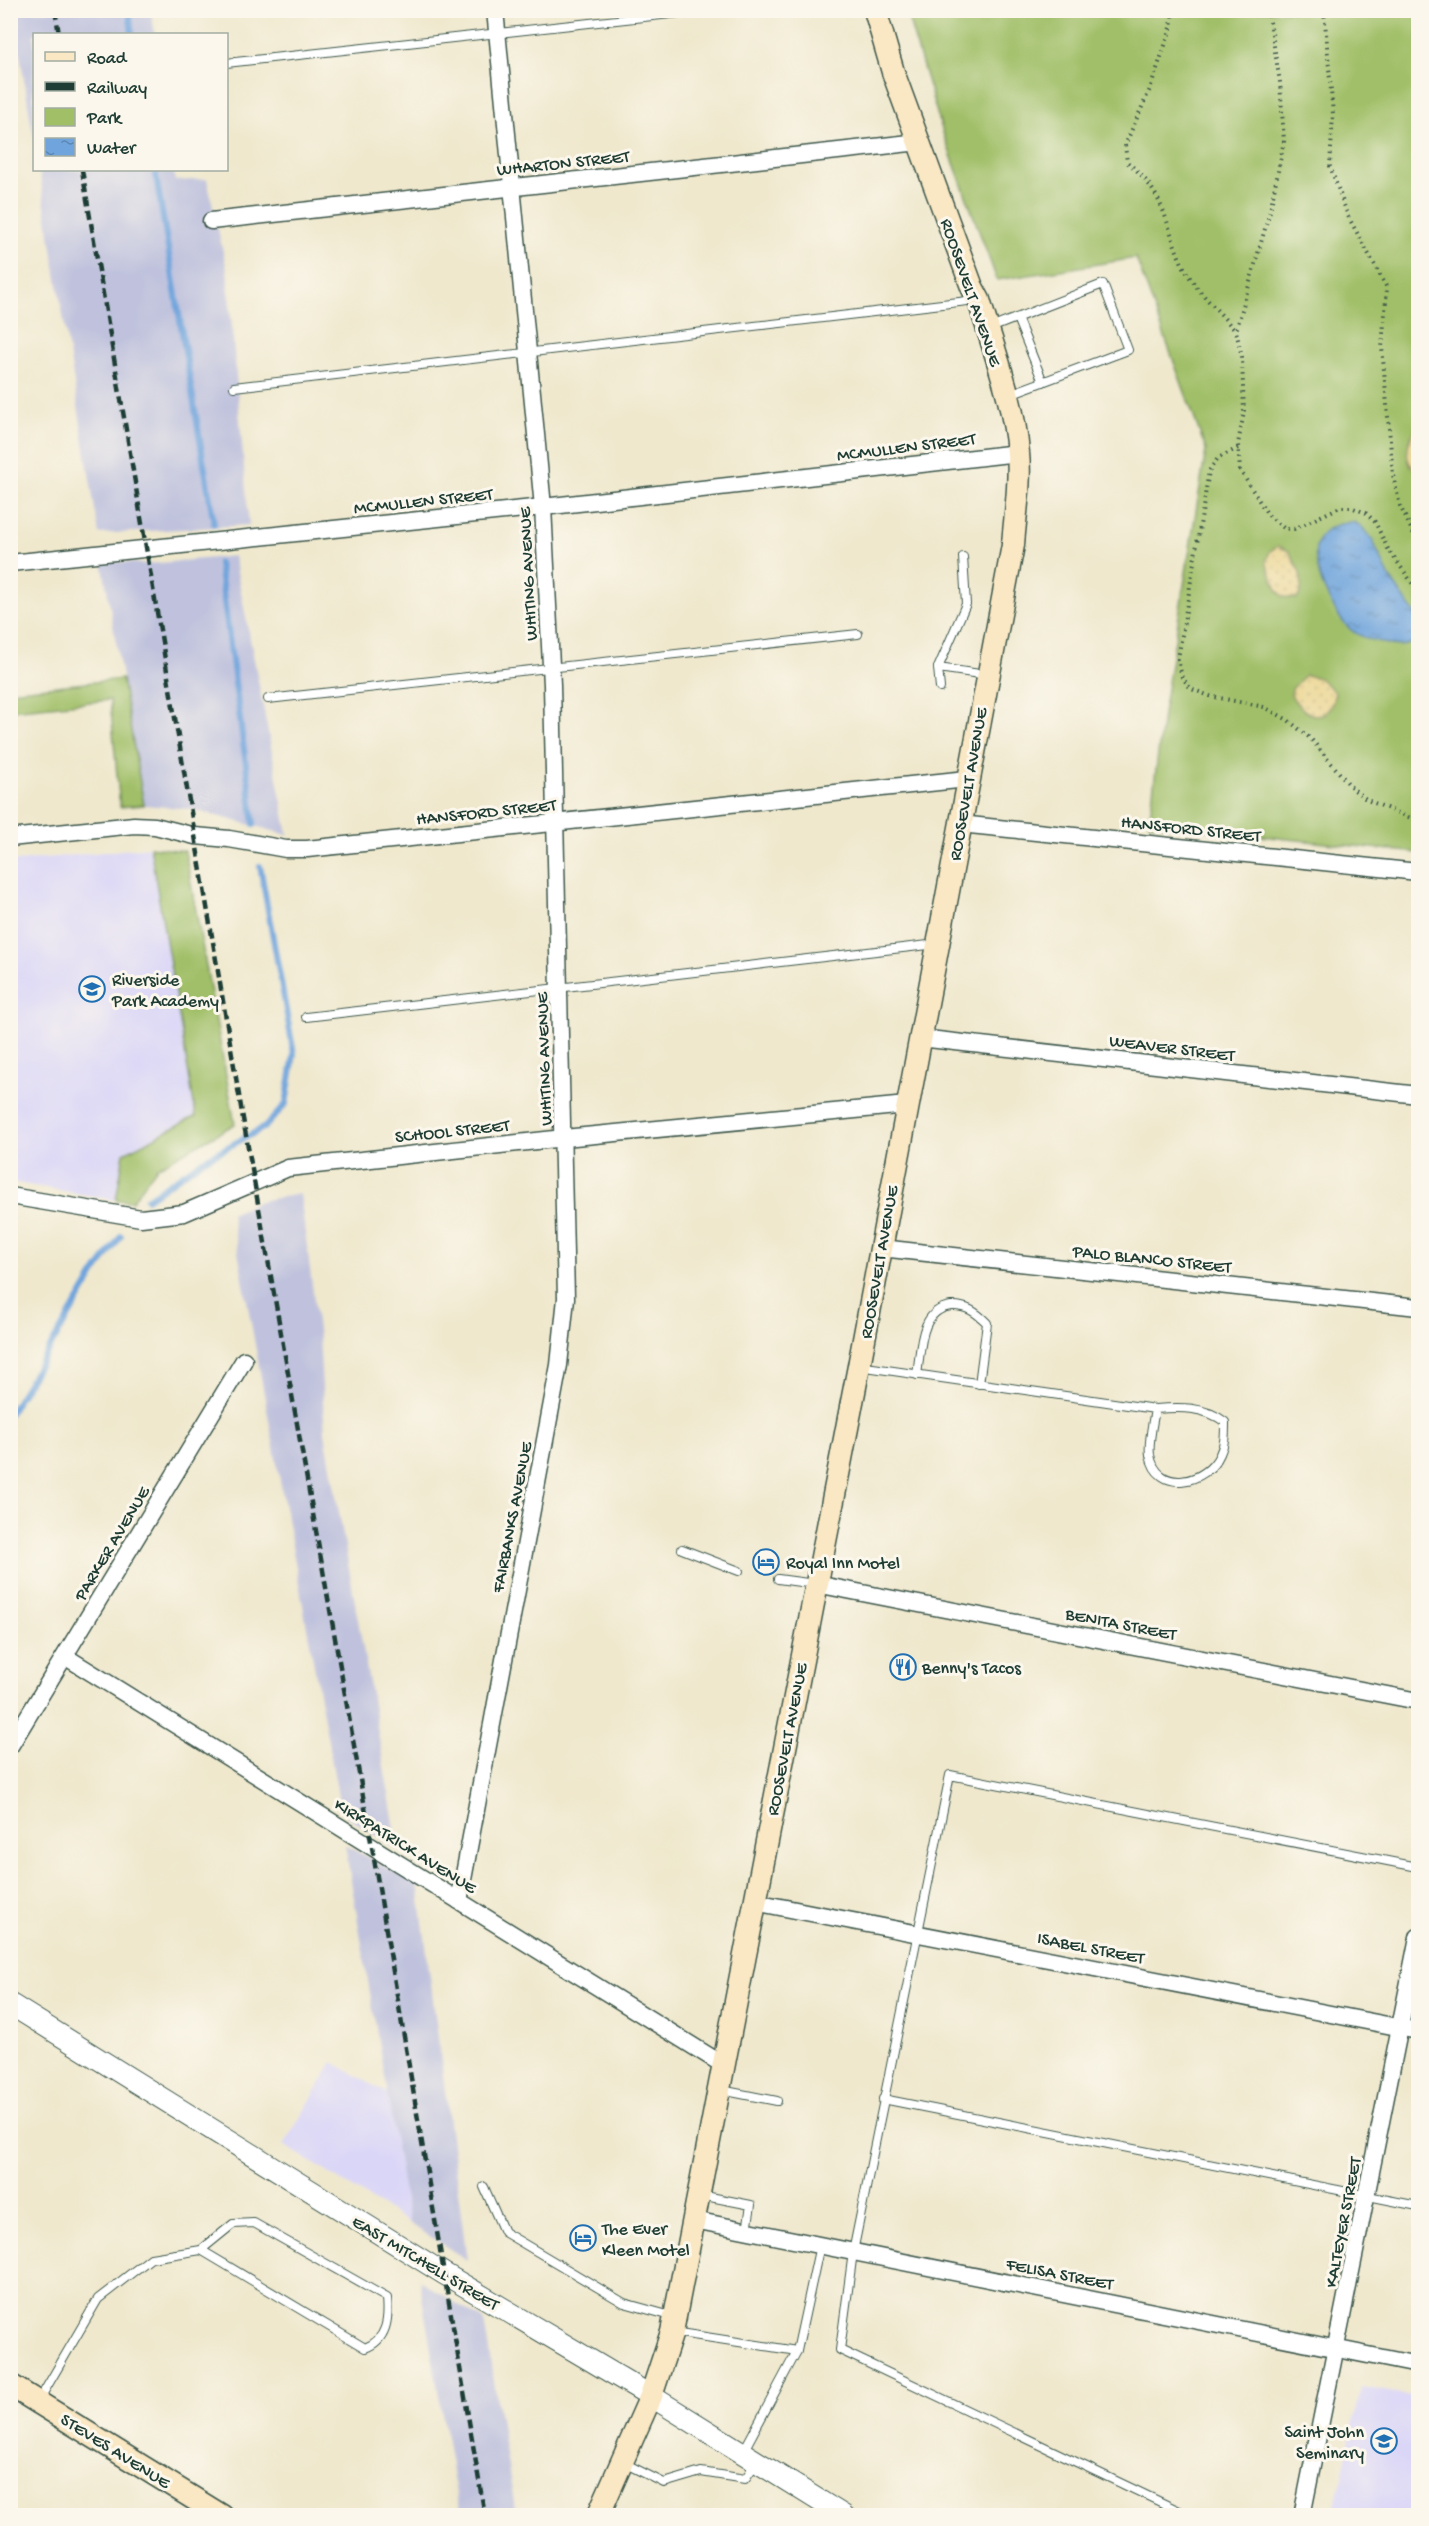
<svg xmlns="http://www.w3.org/2000/svg" width="1429" height="2526" font-family="'Gochi Hand',sans-serif">
  <defs>
    <pattern id="sand-dots" width="8" height="8" patternUnits="userSpaceOnUse" patternTransform="scale(1.5)"><rect width="8" height="8" fill="#eeda9e"/><path d="M2 2h.1M6 6h.1" fill="none" stroke="#ccbc89" stroke-width="1.8" stroke-linecap="round"/></pattern>
    <pattern id="water-ripples" width="26" height="14" patternUnits="userSpaceOnUse" patternTransform="scale(1.5)"><rect width="26" height="14" fill="#6fa4dc"/><path d="M2 4q2-2 4 0t4 0M15 11q2-2 4 0t4 0" fill="none" stroke="#5b87b3"/></pattern>
  </defs>
  <rect width="100%" height="100%" fill="#fbf7ec"/>
  <filter id="ink" filterUnits="userSpaceOnUse"><feTurbulence type="fractalNoise" baseFrequency=".0167" numOctaves="2"/><feDisplacementMap in="SourceGraphic" scale="12" xChannelSelector="R" yChannelSelector="G"/><feConvolveMatrix kernelMatrix="1 2 1 2 8 2 1 2 1" color-interpolation-filters="sRGB"/></filter>
  <filter id="wash" filterUnits="userSpaceOnUse"><feTurbulence type="fractalNoise" baseFrequency=".008" numOctaves="4" result="noise"/><feDisplacementMap in="SourceGraphic" scale="24" xChannelSelector="R" yChannelSelector="G"/><feGaussianBlur stdDeviation="1.35" result="paint"/><feColorMatrix in="noise" values="0 0 0 0 0 0 0 0 0 0 0 0 0 0 0 0 0 1.4 0 .05"/><feComposite in="paint" operator="in"/></filter>
  <g filter="url(#wash)">
    <rect width="100%" height="100%" fill="#efe8cd"/>
    <g fill="#dad6f7">
      <path d="M150 847 196 1116 124 1153 116 1200 11 1182 10 862Z"/>
      <path d="M333 2062 388 2094 409 2223 284 2145Z"/>
      <path d="M1361 2387 1418 2397V2515H1334Z"/>
    </g>
    <g fill="#c0c2dd">
      <path d="M13 11H151L155 34H34V141Z"/>
      <path d="M39 170H174L175 181 207 179 227 270 249 525 99 534Z"/>
      <path d="M234 556 288 835 191 809 144 805 102 561 149 564Z"/>
      <path d="M300 1194 319 1337 325 1433 399 1851 341 1812 231 1214 260 1201Z"/>
      <path d="M345 1845 418 1884 467 2260 409 2223Z"/>
      <path d="M419 2280 484 2321 516 2515H462L457 2500Z"/>
    </g>
    <g fill="#a0bf67" stroke="#607e4e" stroke-width="1.5">
      <path d="M906 11H1418V853L1149 824 1164 707 1206 450 1136 258 997 280 944 136Z"/>
      <path d="M122 679 144 805 120 807 110 700 11 710 10 691Z"/>
      <path d="M150 847 185 851 235 1124 157 1167 132 1201 116 1200 124 1153 196 1116Z"/>
    </g>
    <g fill="url(#sand-dots)" stroke="#868c69" stroke-width="1.5">
      <path d="M1418 426V470L1416 471C1401 460 1408 438 1418 426Z"/>
      <path d="M1278 546 1289 551C1297 565 1308 583 1297 599L1284 597 1277 590 1266 562 1270 551Z"/>
      <path d="M1305 675 1319 678 1335 692C1329 727 1305 718 1291 695L1292 689Z"/>
    </g>
    <path fill="url(#water-ripples)" stroke="#477088" stroke-width="1.5" d="M1353 522 1361 526 1372 539 1389 576 1418 618V638C1409 648 1396 647 1384 643 1373 640 1359 637 1350 629 1333 615 1308 562 1318 541 1324 527 1339 523 1353 522Z"/>
    <g fill="none" stroke-linecap="round" stroke-linejoin="round">
      <g stroke="#6fa4dc" stroke-width="6">
        <path d="M129 10 132 34"/>
        <path d="M155 170 214 524"/>
        <path d="M219 563 254 824"/>
        <path d="M147 1199 202 1161 265 1127 286 1104 294 1054 260 866"/>
        <path d="M10 1413 95 1273 121 1236"/>
      </g>
    </g>
  </g>
  <g filter="url(#ink)">
    <g fill="none" stroke-linecap="round" stroke-linejoin="round">
      <g stroke="#3e574b" stroke-width="10">
        <g id="service">
          <path d="M226 63 707 10"/>
          <path d="M1017 318 1043 382"/>
          <path d="M988 329 1103 284 1128 350 1010 394"/>
          <path d="M234 387 976 300"/>
          <path d="M938 668 966 604 963 557"/>
          <path d="M940 688 938 668 987 675"/>
          <path d="M268 699 858 634"/>
          <path d="M306 1017 937 944"/>
          <path d="M859 1366 1155 1409C1180 1407 1204 1406 1225 1422 1225 1434 1225 1444 1220 1454 1207 1484 1157 1495 1150 1455 1148 1441 1153 1423 1155 1409"/>
          <path d="M917 1375C921 1350 919 1310 951 1306 966 1305 976 1312 987 1323L979 1384"/>
          <path d="M682 1549 739 1571"/>
          <path d="M778 1579 815 1584"/>
          <path d="M721 2090 777 2101"/>
          <path d="M883 2099 1418 2206"/>
          <path d="M484 2187 504 2232 624 2303 675 2317"/>
          <path d="M700 2195 751 2205 747 2230"/>
          <path d="M673 2332 797 2351"/>
          <path d="M38 2402 98 2299 151 2258 201 2250 365 2348C387 2340 389 2319 387 2298L254 2223 233 2224 201 2250"/>
          <path d="M743 2452 797 2351 820 2245"/>
          <path d="M622 2462 664 2483 701 2472 745 2479 756 2463"/>
          <path d="M602 2508 616 2516"/>
          <path d="M1190 2516 840 2350 853 2252 950 1775 1418 1867"/>
        </g>
      </g>
      <g stroke="#3e574b" stroke-width="19">
        <g id="minor">
          <path d="M211 221 919 142"/>
          <path d="M10 563 543 507 1018 453"/>
          <path d="M960 824 1418 872"/>
          <path d="M10 838 134 825 155 826 195 836 229 839 286 849H307L967 779"/>
          <path d="M920 1038 1418 1095"/>
          <path d="M10 1196 141 1218 184 1213 288 1168 564 1138 907 1105"/>
          <path d="M881 1248 1418 1307"/>
          <path d="M816 1584 1418 1701"/>
          <path d="M66 1657 725 2066"/>
          <path d="M10 1746 244 1360"/>
          <path d="M459 1901 559 1365 566 1298 552 685 543 507 495 10"/>
          <path d="M755 1902 1418 2031"/>
          <path d="M694 2220 1418 2365"/>
          <path d="M1302 2516 1418 1937"/>
        </g>
      </g>
      <g stroke="#3e574b" stroke-width="23">
        <path id="tertiary" d="M10 2004 443 2273 651 2396 844 2516"/>
      </g>
      <g stroke="#3e574b" stroke-width="25">
        <g id="secondary">
          <path d="M10 2385 222 2516"/>
          <path d="M598 2516 651 2396 672 2332 859 1366 1013 545C1015 515 1021 483 1018 453 1014 401 993 349 979 300L972 287 893 72 875 10"/>
        </g>
      </g>
      <g stroke="#3e574b" stroke-width="4" stroke-dasharray="1.5 4.5" stroke-linecap="butt">
        <path d="M1173 10 1171 28 1150 89 1125 145 1127 162C1175 200 1163 240 1193 282 1205 299 1222 314 1235 331"/>
        <path d="M1268 10 1280 82 1284 141 1270 211 1236 331 1242 357 1243 387 1244 412 1238 444 1240 470 1268 515 1285 529H1294L1340 507H1351L1366 513 1375 522 1388 549 1418 591"/>
        <path d="M1324 10 1333 114 1330 166 1348 216 1387 288 1382 347 1393 475 1400 506 1418 543"/>
        <path d="M1238 448 1218 458 1209 471 1178 659 1182 677 1191 689 1210 696 1264 707 1288 720 1311 739 1352 788 1367 800 1418 821"/>
      </g>
      <use href="#service" stroke="#fff" stroke-width="8"/>
      <use href="#minor" stroke="#fff" stroke-width="16"/>
      <use href="#tertiary" stroke="#fff" stroke-width="21"/>
      <use href="#secondary" stroke="#fae7c3" stroke-width="22"/>
      <g stroke="#1f3d34" stroke-width="4.5" stroke-dasharray="9 4.5" stroke-linecap="butt">
        <path d="M55 10 59 34"/>
        <path d="M82 170 242 1113 372 1847 485 2516"/>
      </g>
    </g>
  </g>
  <defs>
    <g id="school-ring" transform="scale(1.35)"><circle r="9.5" fill="#fbf7ec" stroke="#1f6fb2" stroke-width="1.5"/><path d="M0-5L7-2L0 1L-7-2ZM-4 1L0 2.5L4 1V4Q0 6-4 4Z" fill="#1f6fb2"/></g>
    <g id="hotel-ring" transform="scale(1.35)"><circle r="9.5" fill="#fbf7ec" stroke="#1f6fb2" stroke-width="1.5"/><path d="M-6-4.5h1.5V1H6V5H4.5V3h-9V5H-6ZM-4 0a1.8 1.8 0 1 1 3.6 0ZM.5 0V-2.5h3Q6-2.5 6 0Z" fill="#1f6fb2"/></g>
    <g id="restaurant-ring" transform="scale(1.35)"><circle r="9.5" fill="#fbf7ec" stroke="#1f6fb2" stroke-width="1.5"/><path d="M-5-6h1v4h1v-4h1v4h1v-4h1v5L-1.5 .5V6h-2V.5L-5-1ZM5-6V6H3V1.5H1.5Q1.5-4 5-6Z" fill="#1f6fb2"/></g>
  </defs>
  <g fill-rule="evenodd">
    <use href="#school-ring" x="92" y="989"/>
    <use href="#hotel-ring" x="766" y="1562"/>
    <use href="#restaurant-ring" x="903" y="1667"/>
    <use href="#hotel-ring" x="583" y="2238"/>
    <use href="#school-ring" x="1384" y="2441"/>
  </g>
  <g text-anchor="middle" stroke-width="6" stroke-linejoin="round" paint-order="stroke">
    <g font-size="18" fill="#1f3d34" stroke="#fbf7ec">
      <text transform="translate(563 162) rotate(-6)" y="6">WHARTON STREET</text>
      <text transform="translate(972 292) rotate(71)" y="6">ROOSEVELT AVENUE</text>
      <text transform="translate(906 446) rotate(-7)" y="6">MCMULLEN STREET</text>
      <text transform="translate(423 500) rotate(-6)" y="6">MCMULLEN STREET</text>
      <text transform="translate(527 574) rotate(-93)" y="6">WHITING AVENUE</text>
      <text transform="translate(967 784) rotate(-80)" y="6">ROOSEVELT AVENUE</text>
      <text transform="translate(486 811) rotate(-6)" y="6">HANSFORD STREET</text>
      <text transform="translate(1191 828) rotate(6)" y="6">HANSFORD STREET</text>
      <text transform="translate(1172 1047) rotate(7)" y="6">WEAVER STREET</text>
      <text transform="translate(543 1059) rotate(-92)" y="6">WHITING AVENUE</text>
      <text transform="translate(452 1130) rotate(-6)" y="6">SCHOOL STREET</text>
      <text transform="translate(1152 1258) rotate(6)" y="6">PALO BLANCO STREET</text>
      <text transform="translate(878 1262) rotate(-80)" y="6">ROOSEVELT AVENUE</text>
      <text transform="translate(511 1517) rotate(-79)" y="6">FAIRBANKS AVENUE</text>
      <text transform="translate(111 1543) rotate(-59)" y="6">PARKER AVENUE</text>
      <text transform="translate(1121 1623) rotate(11)" y="6">BENITA STREET</text>
      <text transform="translate(786 1739) rotate(-79)" y="6">ROOSEVELT AVENUE</text>
      <text transform="translate(406 1845) rotate(32)" y="6">KIRKPATRICK AVENUE</text>
      <text transform="translate(1091 1947) rotate(11)" y="6">ISABEL STREET</text>
      <text transform="translate(1342 2222) rotate(-79)" y="6">KALTEYER STREET</text>
      <text transform="translate(426 2262) rotate(31)" y="6">EAST MITCHELL STREET</text>
      <text transform="translate(1060 2273) rotate(11)" y="6">FELISA STREET</text>
      <text transform="translate(116 2450) rotate(32)" y="6">STEVES AVENUE</text>
    </g>
    <g font-size="18" fill="#1f3d34" stroke="#fbf7ec" text-anchor="start">
      <text x="112" y="985">Riverside<tspan x="112" dy="21">Park Academy</tspan></text>
      <text x="786" y="1568">Royal Inn Motel</text>
      <text x="922" y="1673">Benny's Tacos</text>
      <text x="602" y="2234">The Ever<tspan x="602" dy="21">Kleen Motel</tspan></text>
      <text x="1364" y="2437" text-anchor="end">Saint John<tspan x="1364" dy="21">Seminary</tspan></text>
    </g>
  </g>
  <rect width="1429" height="2526" fill="none" stroke="#fbf7ec" stroke-width="36"/>
  <rect x="33" y="33" width="195" height="138" fill="#fbf7ec" stroke="#a3ada2" stroke-width="1.5"/>
  <rect x="45" y="52" width="30" height="9" fill="#fae7c3" stroke="#a3ada2" stroke-width="1.5"/>
  <text x="87" y="63" font-size="18" fill="#1f3d34">Road</text>
  <rect x="45" y="82" width="30" height="9" fill="#1f3d34" stroke="#a3ada2" stroke-width="1.5"/>
  <text x="87" y="93" font-size="18" fill="#1f3d34">Railway</text>
  <rect x="45" y="108" width="30" height="18" fill="#a0bf67" stroke="#a3ada2" stroke-width="1.5"/>
  <text x="87" y="123" font-size="18" fill="#1f3d34">Park</text>
  <rect x="45" y="138" width="30" height="18" fill="url(#water-ripples)" stroke="#a3ada2" stroke-width="1.5"/>
  <text x="87" y="153" font-size="18" fill="#1f3d34">Water</text>
</svg>
